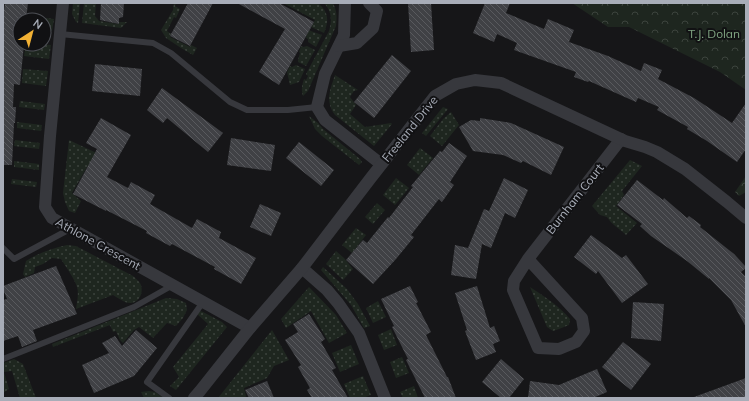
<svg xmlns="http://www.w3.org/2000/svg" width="749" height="401" font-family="Mulish,sans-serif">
  <defs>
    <pattern id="grass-dots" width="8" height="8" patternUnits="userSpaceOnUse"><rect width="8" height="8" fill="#1e261f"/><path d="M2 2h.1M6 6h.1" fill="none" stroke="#3c433d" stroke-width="1.8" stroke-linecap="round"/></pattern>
    <pattern id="forest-crowns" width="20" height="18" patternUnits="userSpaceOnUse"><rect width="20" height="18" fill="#1e261f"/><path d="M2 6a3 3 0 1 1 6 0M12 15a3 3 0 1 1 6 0" fill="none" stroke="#3c433d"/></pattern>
    <pattern id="building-back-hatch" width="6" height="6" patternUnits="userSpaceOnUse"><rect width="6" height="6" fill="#404145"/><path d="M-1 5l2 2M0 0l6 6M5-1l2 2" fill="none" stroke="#595a5e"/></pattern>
  </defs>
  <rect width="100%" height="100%" fill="#161618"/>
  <g fill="url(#grass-dots)">
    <path d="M73 3H80L78 23 76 22 72 14Z"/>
    <path d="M84 3H96L95 16 99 21 118 24 119 22H127L121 28 82 23Z"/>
    <path d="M174 3H176L175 6 180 9 176 18 174 17 167 31 171 34 170 37 190 47 191 45 197 48 193 55 181 48 166 38 161 30 173 10Z"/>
    <path d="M283 3H318C329 12 329 21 324 33L311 27 315 20Z"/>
    <path d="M326 3H333C337 11 337 17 336 26L308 91 303 96C301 90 302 85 304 79L306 80 308 76 306 74 329 31C332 21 332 13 325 4Z"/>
    <path d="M29 16 54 19 52 31 44 30V20H29Z"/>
    <path d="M308 30 322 35 316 47 308 42V39L306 38Z"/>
    <path d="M26 44H40L51 45 49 59 24 56Z"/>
    <path d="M301 46 303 47 307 46 315 50 306 66 298 62V60L300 53 299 52Z"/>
    <path d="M296 65 305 69 299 82 290 85 287 72 290 66 292 67Z"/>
    <path d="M23 69 48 71 46 86 22 83Z"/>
    <path d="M335 75 358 90 354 91 350 97 356 105 350 114 365 127 391 123 392 124 374 146 335 115C325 101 330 90 335 75Z"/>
    <path d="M20 101 45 104 44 110 19 107Z"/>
    <path d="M443 107 448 109 426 136 422 133Z"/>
    <path d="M451 112 459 125 442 146 430 136 443 119Z"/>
    <path d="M309 116 318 123 323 129 360 159 362 162 359 165 322 136 315 129Z"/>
    <path d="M17 122 42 125 41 131 17 128Z"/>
    <path d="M15 140 40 143 39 149 14 146Z"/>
    <path d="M69 140 105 157 87 167 72 193 81 201 75 213 69 211 65 202 63 193Z"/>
    <path d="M420 148 433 158 419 175 407 165Z"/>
    <path d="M630 160 642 166 622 191 624 195 616 206 637 223 626 235C620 229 611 224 607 217L600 215 592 206Z"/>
    <path d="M14 161 39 164V170L14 167Z"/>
    <path d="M396 178 409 188 395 205 383 195Z"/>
    <path d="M12 179 37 182 36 187 11 184Z"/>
    <path d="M377 203 385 210 373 224 365 217Z"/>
    <path d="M356 228 366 235 352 253 342 245Z"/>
    <path d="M67 245 76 246 133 276C135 278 138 280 140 283 144 290 141 302 131 303 126 304 118 298 113 295L76 309C77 302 79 294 77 287 74 278 66 267 61 259L52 258 43 264 35 267 34 273 25 277 23 274 26 261C38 253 53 248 67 245Z"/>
    <path d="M336 251 344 258 353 269 343 280 326 264Z"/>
    <path d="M323 267 347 289 358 304 370 326 364 328 351 305 321 270Z"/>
    <path d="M309 287 336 315 347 333 329 343 311 311 286 328 281 319Z"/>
    <path d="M530 287C544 296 559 306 570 319L569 325 559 329 553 331 547 327Z"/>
    <path d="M166 298 177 299 186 303 187 310 183 318 176 326 167 323 153 338 139 327 134 330 123 343 120 340 116 331 113 332 110 325 53 347 52 344Z"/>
    <path d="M378 301 386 317 373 323 366 308Z"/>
    <path d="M200 311 203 312 222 322 227 327 176 390 170 386 179 377 173 367 208 324 197 314Z"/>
    <path d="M391 329 397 345 384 350 378 335Z"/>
    <path d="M272 330 289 360 274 366 267 378 244 388 246 396 245 398H218Z"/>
    <path d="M351 345 359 364 340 372 332 353Z"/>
    <path d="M402 357 409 373 396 378 390 362Z"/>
    <path d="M14 359 23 364 36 398H20L12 371 4 372 9 389 3 393V363Z"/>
    <path d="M363 376 371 395 363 398H350L344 384Z"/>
    <path d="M414 386 418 398H403L400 392Z"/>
    <path d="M149 391 155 392 164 398H144L141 392Z"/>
  </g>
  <g fill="url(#forest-crowns)">
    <path d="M572 3H746V90L720 72 629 27H608Z"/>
    <path d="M746 176V192L739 196 735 192Z"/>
  </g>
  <g fill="url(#building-back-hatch)">
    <path d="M5 3H28L26 20H20V44H24L20 85 14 84 13 107H16L15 123H14L12 165H3V17Z"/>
    <path d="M101 3H124L123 17 119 18V24L100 20Z"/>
    <path d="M188 3H213L190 46 170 36Z"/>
    <path d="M237 3H279L314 22 279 85 259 72 285 29Z"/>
    <path d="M408 3H431L434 50 411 52Z"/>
    <path d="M485 3H510L506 13 544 29 548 19 574 30 569 42 608 56 641 71 644 63 662 70 658 79 694 98 732 123 746 103V149L737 162 707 141 687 129 688 127 657 110 659 107 638 98 636 102 589 81 588 82 574 77 576 72 528 55 514 50 517 43 497 34 494 42 473 33Z"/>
    <path d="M392 55 411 71 374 118 354 102Z"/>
    <path d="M95 64 142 69 140 96 92 91Z"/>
    <path d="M162 88 223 133 208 152 167 118 163 123 147 110Z"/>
    <path d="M101 118 131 135 107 177 128 188 131 182 155 195 150 204 192 228 197 219 221 232 219 238 256 258 241 284 214 269 215 267 172 244 170 246 146 233 147 231 106 210V211L73 194 97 149 86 143Z"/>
    <path d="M480 118 511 123 564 147 551 175 523 161 521 163 503 155 473 151 459 127 471 120 480 121Z"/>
    <path d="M231 138 275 145 271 171 227 165Z"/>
    <path d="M299 142 334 170 321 186 286 158Z"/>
    <path d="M449 143 467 156 450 182 454 185 442 202 439 199 411 235 414 237 396 259 373 284 346 260 363 240 367 243 388 217 389 218 413 187 411 186 440 151 442 152Z"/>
    <path d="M504 178 528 190 515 218 505 213 491 248 482 244 476 279 451 275 455 245 468 248 484 209 489 211Z"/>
    <path d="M637 180 663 200 664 198 687 218 689 216 701 225 700 227 734 254 746 267V268L741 272 746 277V327L731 300 709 278V279L687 261 651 236 640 226 642 224 617 205Z"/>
    <path d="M260 204 281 213 271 236 250 227Z"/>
    <path d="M591 235 622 258 626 255 648 284 622 303 598 271 596 274 574 257Z"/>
    <path d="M56 266 77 314 33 330 37 341 22 347 18 336 3 341V300L7 299 3 289V286Z"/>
    <path d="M410 286 418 302 416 303 431 332 426 335 447 377H448L456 398H425L406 360 408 359 392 327 394 326 381 299Z"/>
    <path d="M477 286 490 328 494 326 500 341 493 344 496 352 476 360 465 331 467 330 455 293Z"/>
    <path d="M633 302 664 304 661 341 631 338Z"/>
    <path d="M309 314 325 339 321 342 336 368 332 370 348 398H312L307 390 310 388 298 367 301 365 285 340 298 332 293 324Z"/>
    <path d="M136 330 157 348 134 376 94 393 82 365 109 353 102 343 115 336 122 346Z"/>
    <path d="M623 342 651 364 631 390 602 367Z"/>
    <path d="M501 359 524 379 509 398H501L482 382Z"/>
    <path d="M597 369 607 392 593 398H528L530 381 559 385Z"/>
    <path d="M746 378V398H694V397Z"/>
    <path d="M267 381 274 398H249L245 390Z"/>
  </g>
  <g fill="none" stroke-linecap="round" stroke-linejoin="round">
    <g stroke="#37383d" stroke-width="6">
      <path d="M60 34 153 43 171 53 230 102 247 110H288L317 107"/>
      <path d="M3 248 14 259 70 229"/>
      <path d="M3 359 134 307 173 285"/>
      <path d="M169 398 147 382 203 302"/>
    </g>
    <g stroke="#37383d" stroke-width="12">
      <path d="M63 3 50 136 45 207 52 218 250 328"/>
      <path d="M345 3 344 35 325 74 317 107 325 120 381 164"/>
      <path d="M339 46 357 43 359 41 373 28 377 11 369 3"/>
      <path d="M528 259 582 318 584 331 576 342 559 349 538 348 513 290 514 281 528 259 621 139"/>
      <path d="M302 268 327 290 338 303 359 333 385 398"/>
      <path d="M194 398 200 391 250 328 302 268 370 179 435 96 456 84 475 80 501 83 625 141 645 147 657 152 685 169 727 202 746 218"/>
    </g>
  </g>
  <g text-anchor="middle" stroke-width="4" stroke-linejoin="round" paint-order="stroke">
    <g font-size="12" fill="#7fa381" stroke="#111113">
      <text x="714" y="38">T.J. Dolan</text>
    </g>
    <g font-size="12" fill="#a8adb8" stroke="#111113">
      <text transform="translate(410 129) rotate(-51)" y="4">Freeland Drive</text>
      <text transform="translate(575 199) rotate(-52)" y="4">Burnham Court</text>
      <text transform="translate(98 244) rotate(29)" y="4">Athlone Crescent</text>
    </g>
  </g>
  <rect width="749" height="401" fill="none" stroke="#a8adb8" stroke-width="8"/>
  <g transform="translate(32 32) rotate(36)"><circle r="19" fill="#111113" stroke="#4d4f55"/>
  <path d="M0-3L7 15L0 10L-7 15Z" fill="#f2b134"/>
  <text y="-6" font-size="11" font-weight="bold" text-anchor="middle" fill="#a8adb8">N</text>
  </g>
</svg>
